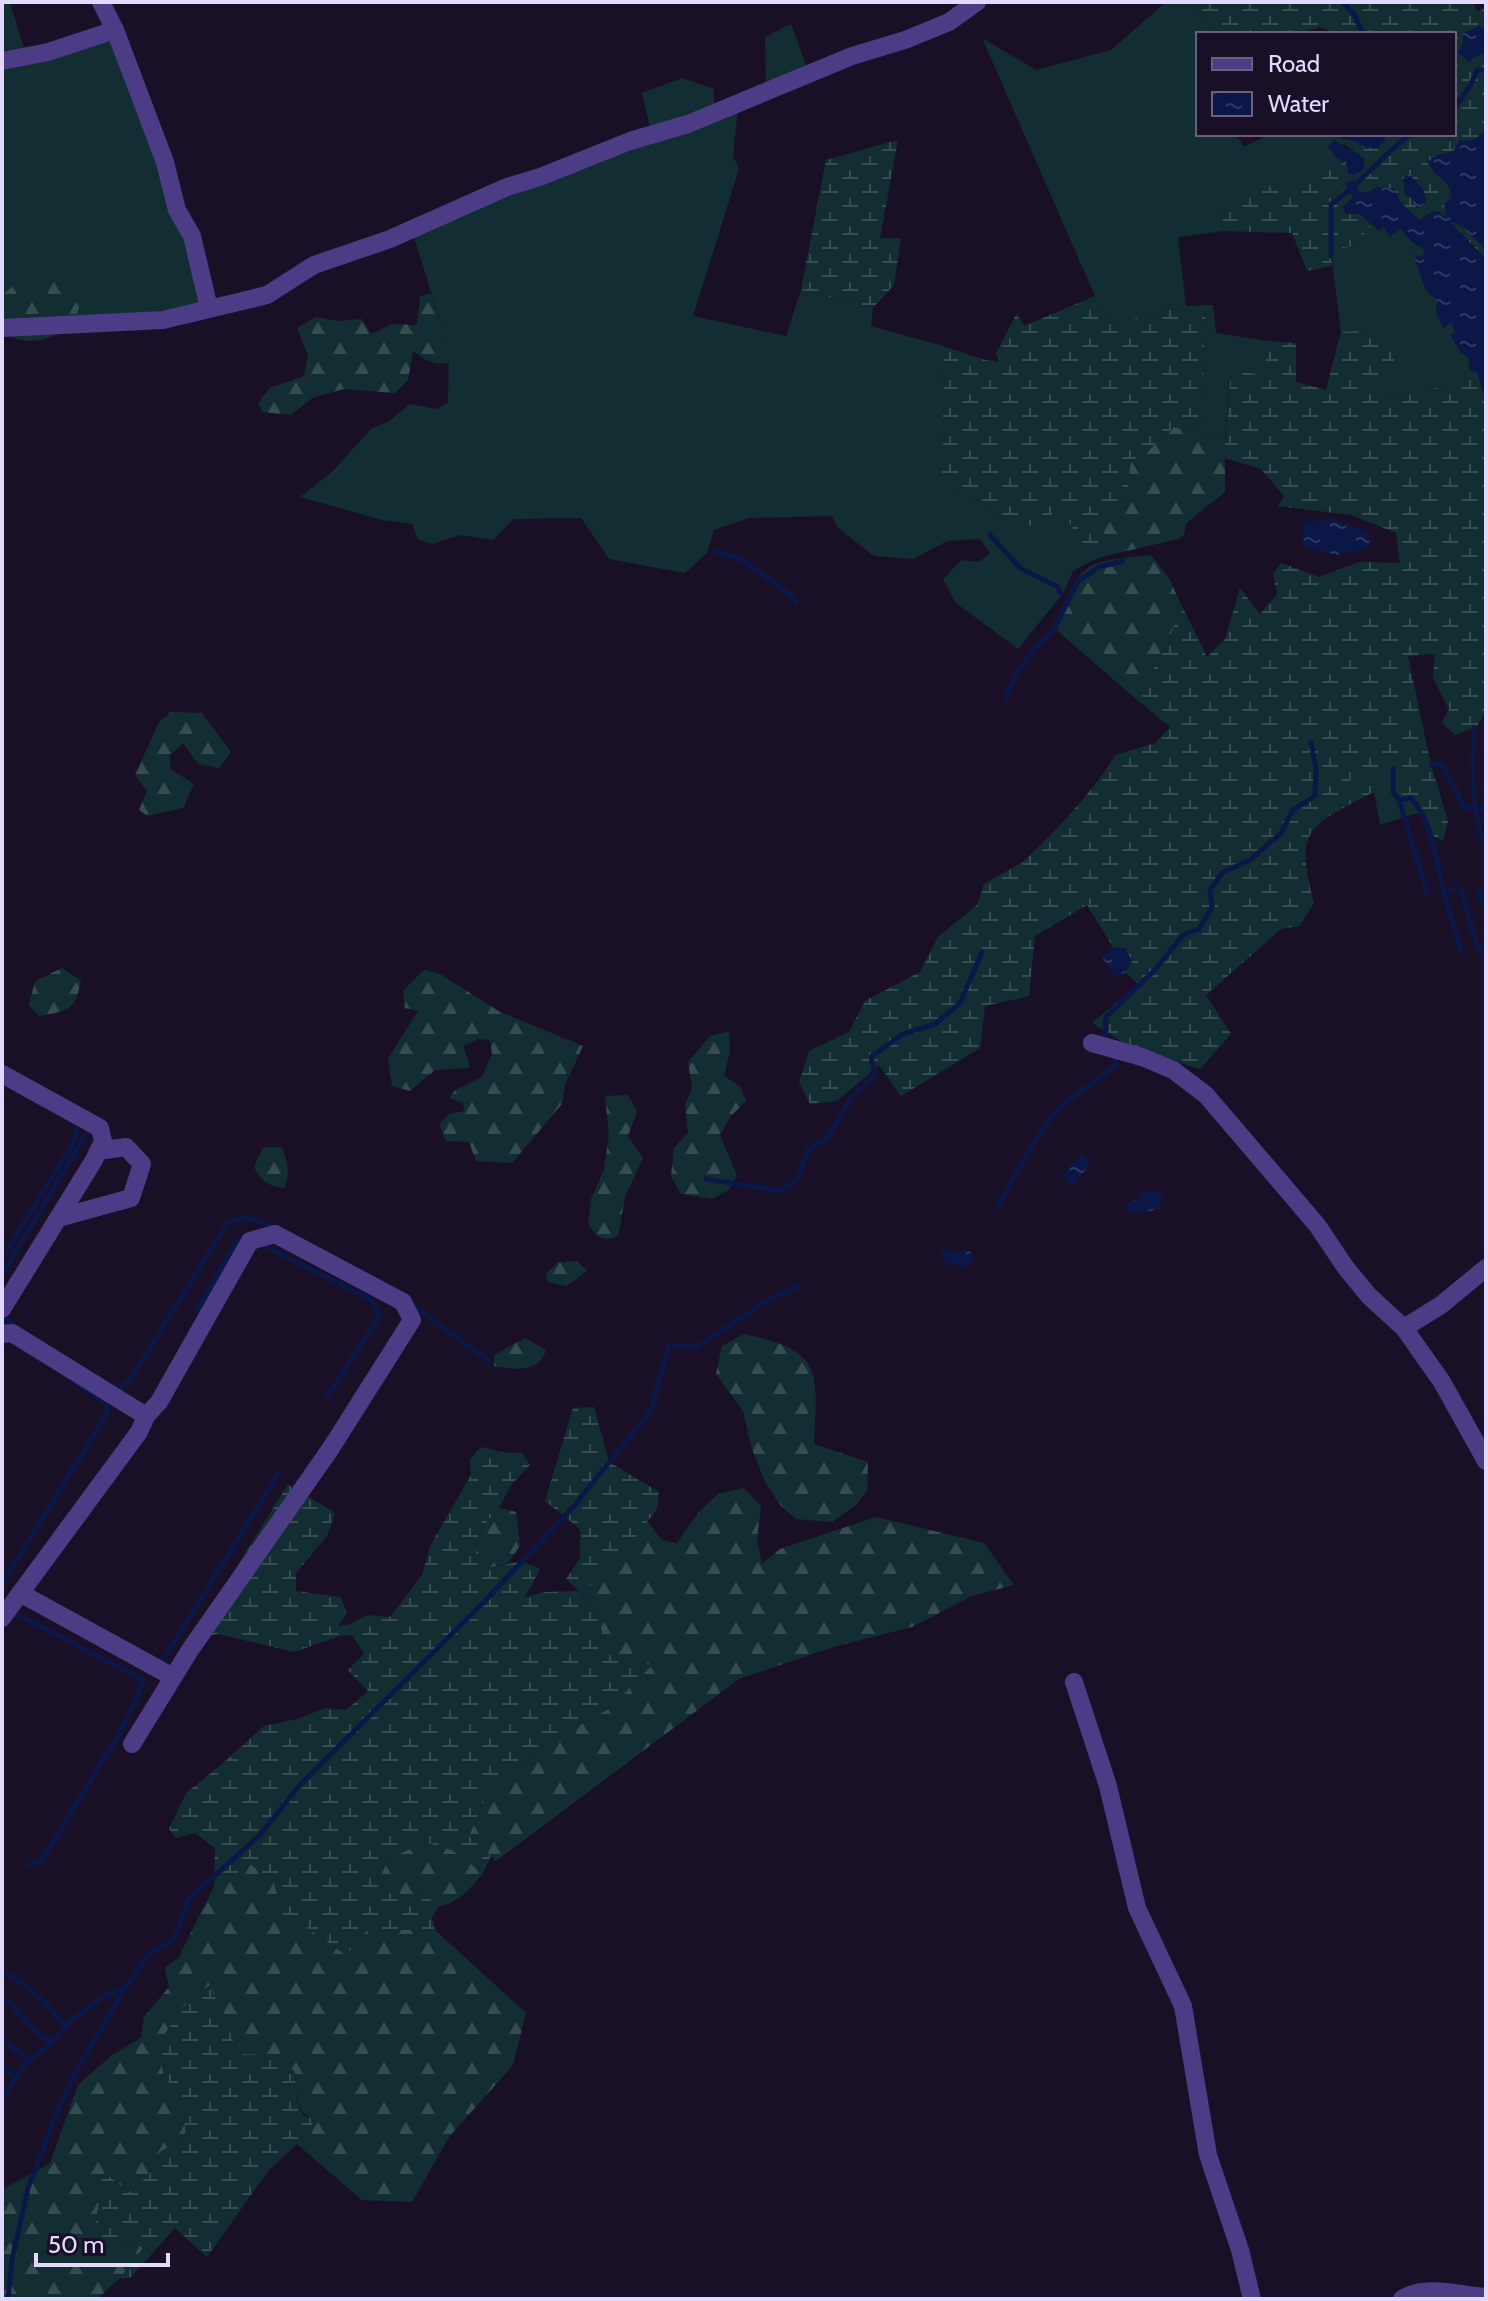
<svg xmlns="http://www.w3.org/2000/svg" width="1488" height="2301" font-family="Cabin,sans-serif">
  <defs>
    <pattern id="forest-firs" width="22" height="20" patternUnits="userSpaceOnUse" patternTransform="scale(2)"><rect width="22" height="20" fill="#132e32"/><path d="M5 1l3.5 6h-7zM16 11l3.5 6h-7z" fill="#354c51"/></pattern>
    <pattern id="wetland-marsh" width="20" height="14" patternUnits="userSpaceOnUse" patternTransform="scale(2)"><rect width="20" height="14" fill="#132e32"/><path d="M1 5h8M5 5V1M11 12h8M15 12V8" fill="none" stroke="#354c51"/></pattern>
    <pattern id="water-ripples" width="26" height="14" patternUnits="userSpaceOnUse" patternTransform="scale(2)"><rect width="26" height="14" fill="#0b1746"/><path d="M2 4q2-2 4 0t4 0M15 11q2-2 4 0t4 0" fill="none" stroke="#2e3862"/></pattern>
  </defs>
  <rect width="100%" height="100%" fill="#191028"/>
  <g fill="#132e32">
    <path d="M10 2 25 52 2 59V4Z"/>
    <path d="M1166 2H1191L1205 21 1218 30 1219 34H1198V134H1235L1244 147 1270 134H1340L1341 138 1356 141 1364 148V159L1344 144 1329 147 1335 156 1326 167 1272 190 1221 206 1224 231 1178 237 1186 306 1111 324 1095 296 982 38 1036 70 1111 50Z"/>
    <path d="M791 24 808 70 766 88 765 37Z"/>
    <path d="M113 34 186 242 200 293 198 302 191 308 71 319 7 291 2 298V65Z"/>
    <path d="M682 78 714 89V111L651 132 642 93Z"/>
    <path d="M738 108 733 156 739 169 693 316 786 336 801 290 873 308 871 326 943 346 944 402 941 443 959 453 943 490 981 501 1011 526 1058 507C1073 523 1078 542 1089 562L1073 571 1064 592 1018 649 956 603 943 580 961 560 979 562 990 553 980 539 947 541 913 559 874 556 838 528 832 516 748 518 714 530 707 553 685 573 609 559 581 518 514 519 493 540 460 535 432 544 418 539 412 524 382 520 300 497 332 472 371 429 388 422 410 404 436 409 448 403 449 349 412 231Z"/>
    <path d="M1372 225 1379 231 1384 226 1401 229 1411 241 1425 250 1422 258 1415 255 1438 301 1444 327 1451 321 1469 357V370L1455 383 1390 400 1379 388 1372 330 1341 332 1331 252 1355 245Z"/>
    <path d="M1206 305H1213L1216 333 1268 341 1264 377 1231 370 1225 437 1201 432Z"/>
    <path d="M1352 769H1393L1413 772 1411 798 1423 811 1380 825 1374 792 1375 782H1349Z"/>
  </g>
  <g fill="url(#forest-firs)">
    <path d="M64 271C69 277 77 285 79 292 88 332 28 356 2 330 2 320 0 305 3 296 11 281 49 274 64 271Z"/>
    <path d="M431 293 449 349V362C435 367 424 359 413 351L408 380 395 393 344 389 312 398 291 415 262 412 258 403 270 388 304 376 308 355 297 328 316 317 338 321 362 319 371 334 392 324 417 325 420 296Z"/>
    <path d="M1174 427 1225 437V492L1186 523 1184 535 1178 539 1101 557 1097 522 1127 507 1130 462 1149 450Z"/>
    <path d="M1151 555 1169 578 1181 604 1169 641 1136 699 1052 626C1064 610 1070 583 1084 571 1099 557 1132 558 1151 555Z"/>
    <path d="M171 712 202 713 231 752 219 768 198 764 183 743 170 755V769L194 784 183 808 147 816 139 810 147 791 135 775 159 722Z"/>
    <path d="M62 968 81 981C75 1010 68 1011 39 1016L29 1005 35 981Z"/>
    <path d="M424 970 440 974 500 1012 583 1046 565 1085 562 1104 512 1163 476 1161 469 1142 446 1141 439 1124 449 1114 464 1111 463 1103 449 1098 455 1090 482 1077 492 1054 490 1040 478 1039 463 1046 469 1062V1068L435 1070 410 1091 392 1086 388 1059 418 1011 405 1008 403 991Z"/>
    <path d="M729 1031 730 1051 724 1076 740 1086 746 1101 731 1116 720 1135 737 1176 728 1190 712 1199 681 1194 671 1176 674 1148 688 1133 685 1105 692 1088 688 1062 710 1036Z"/>
    <path d="M628 1095 637 1112 628 1136 643 1158 625 1197 618 1236 608 1239 598 1237 588 1224 591 1199 604 1170 609 1135 605 1096Z"/>
    <path d="M263 1147H282C287 1161 291 1174 284 1188 269 1187 260 1180 254 1167Z"/>
    <path d="M577 1261 587 1271 567 1286 548 1282 546 1274 558 1262Z"/>
    <path d="M744 1334C825 1351 817 1372 814 1444L868 1462 867 1491 856 1505 832 1522 796 1519 781 1506 766 1484 752 1449 743 1411 716 1374 722 1346Z"/>
    <path d="M525 1338 546 1350C539 1373 513 1370 494 1366V1355Z"/>
    <path d="M744 1488 761 1506 757 1540 762 1564 780 1549 876 1517 984 1543 1014 1585 972 1596 912 1627 833 1647 739 1679 496 1861 469 1836 485 1798 543 1746 610 1708 652 1665H630L607 1654 597 1613 580 1591 611 1570 647 1521 662 1540 677 1543 698 1513 718 1494Z"/>
    <path d="M499 1508 516 1512 520 1546 508 1563 489 1568 476 1553 479 1531Z"/>
    <path d="M425 1842 452 1850 483 1873C471 1888 458 1903 438 1907L427 1896 391 1894 379 1880 388 1859Z"/>
    <path d="M251 1864 274 1882 283 1916 303 1925 346 1955 367 1930H435L526 2013 513 2065 449 2137 412 2202 362 2200 297 2144 314 2120C294 2111 297 2092 295 2072L272 2055 239 2054 210 1986 164 2075 181 2101 186 2132 179 2141 160 2152 149 2175 129 2192 109 2176 95 2177 100 2198 93 2237 100 2260 133 2239 143 2248 120 2278 97 2299H2V2190L50 2163 78 2085 112 2055 141 2038 144 2017 169 1987 165 1968 179 1957 214 1886Z"/>
  </g>
  <g fill="url(#wetland-marsh)">
    <path d="M1191 2H1472L1477 11 1486 8V29L1463 33V42L1458 53 1486 54V129C1476 143 1454 152 1437 155L1436 174C1457 189 1452 197 1447 219 1464 227 1486 238 1486 259L1439 211 1431 212 1419 220C1406 207 1384 188 1363 192 1356 194 1349 202 1342 207L1360 214 1372 225 1355 245 1331 252 1332 266 1307 271 1292 233 1224 231 1221 206 1235 195 1268 184 1272 189 1326 167 1335 156 1347 165 1364 169V148H1378L1385 138 1378 134H1454V34H1338L1320 27C1300 33 1275 40 1253 30L1251 34H1219L1218 30 1205 21Z"/>
    <path d="M898 140 880 238H901L894 285 873 308 801 290 826 160Z"/>
    <path d="M1095 296 1111 324 1186 306 1206 305 1201 432 1174 427 1149 450 1130 462 1127 507 1098 522 1101 557 1089 562C1078 543 1073 523 1058 507L1043 525 1011 526 981 501 943 490 942 465 958 453 941 443 944 402 943 346 985 360 999 362 996 353 1017 313 1024 326Z"/>
    <path d="M1372 330 1397 355 1379 388 1390 400 1455 383 1469 370 1478 374 1482 391 1486 390V709L1478 726 1455 735 1442 723 1449 709 1433 678 1435 654 1408 656 1431 765 1448 821 1443 841 1431 835 1423 811 1411 798 1399 800 1393 792 1412 772 1393 769H1352L1350 782H1376L1374 792C1311 825 1293 826 1314 903L1299 926 1281 929 1206 995 1231 1034 1200 1069 1132 1048 1092 1023 1138 985 1126 972 1132 961 1125 949 1113 947 1087 905 1035 936 1029 996 985 1006 980 1048 901 1096 879 1065 837 1101 810 1104 799 1082 809 1051 849 1032 865 1001 920 972 938 937 977 905 984 884C998 875 1016 868 1028 857 1052 836 1100 783 1115 755L1155 743 1170 727 1136 699 1169 641 1181 604 1207 657 1225 639 1240 588 1260 614 1277 594 1273 573 1281 563 1319 577 1359 562 1400 563 1396 533 1351 515 1278 506 1284 496 1261 469 1224 458 1231 369 1264 376 1268 341 1296 343V382L1326 390 1341 332Z"/>
    <path d="M594 1407 609 1462 659 1492 657 1509 611 1570 580 1592 597 1613 608 1654 630 1665 653 1664 610 1708 543 1746 485 1798 469 1836 491 1856 483 1873 452 1850 425 1842 388 1859 379 1880 391 1894 427 1896 438 1907 432 1918 435 1930H367L346 1955 303 1925 283 1916 274 1882 251 1865 214 1886 215 1848 195 1833 176 1838 169 1829 186 1793 222 1764 264 1726 297 1719 326 1708 346 1710 368 1691 348 1670 364 1654 352 1635 340 1636 294 1652 218 1634 193 1638 288 1484 335 1513 327 1536 296 1573V1591L341 1597 347 1613 338 1626 351 1624 367 1615 390 1617 422 1575 430 1546 471 1475 470 1459 482 1447 506 1453H522L530 1465 511 1485 499 1508 479 1531 476 1553 490 1568 521 1561 540 1569 525 1597 545 1592 579 1591 566 1579 580 1558V1529L545 1501 573 1408Z"/>
    <path d="M210 1985 239 2054 273 2055 295 2072 297 2103 304 2116 315 2120 297 2144 268 2171 207 2257 175 2228 131 2277 120 2278 143 2248 132 2239 100 2261 93 2237 100 2198 95 2177 109 2176 129 2192 149 2175 160 2152 179 2141 186 2132 181 2101 164 2075 156 2046 190 1998Z"/>
  </g>
  <g fill="url(#water-ripples)">
    <path d="M1479 26 1486 29V54L1478 55 1469 62 1458 53 1463 42V33Z"/>
    <path d="M1486 129V249L1461 226 1449 221 1486 259V390L1483 391 1478 374 1469 370V358L1461 353 1451 336 1455 331 1451 322 1443 328 1436 311 1437 301 1425 289 1414 255 1422 257 1425 250 1411 241 1401 229 1390 237 1384 227 1379 231 1360 214H1346L1342 207 1353 199 1345 183 1354 180 1360 193 1369 192 1376 187 1395 189 1400 201 1419 220 1431 212 1439 211 1446 218 1444 204 1452 196 1448 183 1436 174 1427 162 1437 155 1453 152 1460 140C1474 141 1477 139 1486 129Z"/>
    <path d="M1340 134H1378L1386 139 1378 148H1364L1356 141 1341 138Z"/>
    <path d="M1334 140 1364 159V169L1356 175 1348 174 1347 165 1335 156 1328 147Z"/>
    <path d="M1408 173 1423 189 1427 202 1417 209 1412 198 1405 195 1403 179Z"/>
    <path d="M1329 518 1368 532 1370 548 1336 555 1303 546V523Z"/>
    <path d="M1113 947 1125 948 1132 961 1126 972 1116 977 1102 957Z"/>
    <path d="M1083 1153 1090 1164 1072 1187 1062 1174Z"/>
    <path d="M1153 1190 1165 1195 1158 1209 1142 1213H1130L1126 1202 1138 1200 1142 1192Z"/>
    <path d="M945 1249 958 1252 968 1249 974 1258 965 1268 943 1261 941 1254Z"/>
  </g>
  <g fill="none" stroke-linecap="round" stroke-linejoin="round">
    <g stroke="#0b1746" stroke-width="5">
      <path d="M1342 2 1354 14 1363 34"/>
      <path d="M1454 109 1470 86 1477 70H1486"/>
      <path d="M1331 256V204C1361 184 1382 155 1411 134"/>
      <path d="M990 535 1020 568 1058 587 1061 594"/>
      <path d="M715 552 743 560 792 596 796 602"/>
      <path d="M1005 700 1015 676 1033 650 1055 628 1078 581 1099 567 1123 561"/>
      <path d="M1474 728C1473 768 1470 810 1486 847"/>
      <path d="M1431 765 1442 764 1465 808 1486 809"/>
      <path d="M1393 769V792L1399 800 1411 798C1433 823 1436 858 1443 890L1461 889 1478 949 1486 954"/>
      <path d="M1399 800 1427 892"/>
      <path d="M1443 890 1461 949"/>
      <path d="M1486 890 1478 893 1486 908"/>
      <path d="M1108 1042 1105 1036 1106 1017 1156 969 1183 935 1199 929 1212 907 1210 890 1223 872 1250 860 1281 833 1293 810 1315 796 1316 769 1311 743"/>
      <path d="M706 1179 781 1191 798 1178 809 1148 827 1139 851 1098 875 1074 871 1057 903 1034 935 1024 960 1003 982 952"/>
      <path d="M998 1207 1036 1138 1059 1108 1116 1065 1114 1055"/>
      <path d="M261 1244 370 1299 378 1310 377 1320 328 1396"/>
      <path d="M2 1258 72 1145 77 1133 73 1121"/>
      <path d="M2 1275 91 1126"/>
      <path d="M412 1305 489 1361"/>
      <path d="M196 1312 237 1241 245 1237"/>
      <path d="M2 1317 18 1328"/>
      <path d="M110 1387H122L130 1380 228 1222C247 1214 256 1219 274 1229"/>
      <path d="M2 1584 108 1412 105 1403 70 1379"/>
      <path d="M12 1612 140 1678 143 1684 119 1734 42 1860 29 1866"/>
      <path d="M157 1663 167 1654 278 1474"/>
      <path d="M2 1971C28 1985 48 2003 66 2027"/>
      <path d="M8 2001 38 2034 52 2042"/>
      <path d="M2 2039 29 2061"/>
      <path d="M2 2067 16 2077"/>
      <path d="M2 2098 24 2066 52 2042 74 2018 103 1997 124 1988"/>
      <path d="M8 2299 12 2260 28 2188 58 2110 78 2068 125 1988 149 1953 173 1941 189 1899 260 1835 299 1786 482 1604 574 1506 651 1410 669 1345 696 1347 768 1300 799 1286"/>
    </g>
    <g stroke="#4c3c86" stroke-width="18">
      <path d="M101 2 115 30 165 162 177 210 192 236 209 308"/>
      <path d="M2 61 48 52 115 30"/>
      <path d="M2 328 163 320 267 295 314 265 390 239 507 187 540 177 630 141 688 124 852 56 905 40 949 22 977 2"/>
      <path d="M1092 1043 1142 1057 1173 1070 1206 1095 1317 1225 1346 1268 1369 1296 1404 1328 1442 1382 1486 1461"/>
      <path d="M2 1074 100 1128 103 1141 94 1160 2 1309"/>
      <path d="M58 1218 131 1198 142 1164 126 1147 98 1151"/>
      <path d="M1404 1328 1441 1305 1486 1268"/>
      <path d="M2 1334 12 1333 146 1416 139 1432 2 1618"/>
      <path d="M20 1593 173 1677"/>
      <path d="M1074 1682 1108 1786 1137 1908 1183 2006 1208 2155 1240 2250 1252 2299"/>
      <path d="M132 1744 190 1650 331 1448 412 1320 403 1302 275 1234 250 1241 159 1402 146 1416"/>
      <path d="M1402 2299C1426 2284 1458 2295 1486 2297"/>
    </g>
  </g>
  <rect width="1488" height="2301" fill="none" stroke="#e3d8fe" stroke-width="8"/>
  <rect x="1196" y="32" width="260" height="104" fill="#191028" stroke="#6a607e" stroke-width="2"/>
  <rect x="1212" y="58" width="40" height="12" fill="#4c3c86" stroke="#6a607e" stroke-width="2"/>
  <text x="1268" y="72" font-size="24" fill="#e3d8fe">Road</text>
  <rect x="1212" y="92" width="40" height="24" fill="url(#water-ripples)" stroke="#6a607e" stroke-width="2"/>
  <text x="1268" y="112" font-size="24" fill="#e3d8fe">Water</text>
  <path d="M36 2253v12h132v-12" fill="none" stroke="#e3d8fe" stroke-width="4"/>
  <text x="48" y="2253" font-size="24" fill="#e3d8fe" stroke="#191028" stroke-width="6" paint-order="stroke">50 m</text>
</svg>
